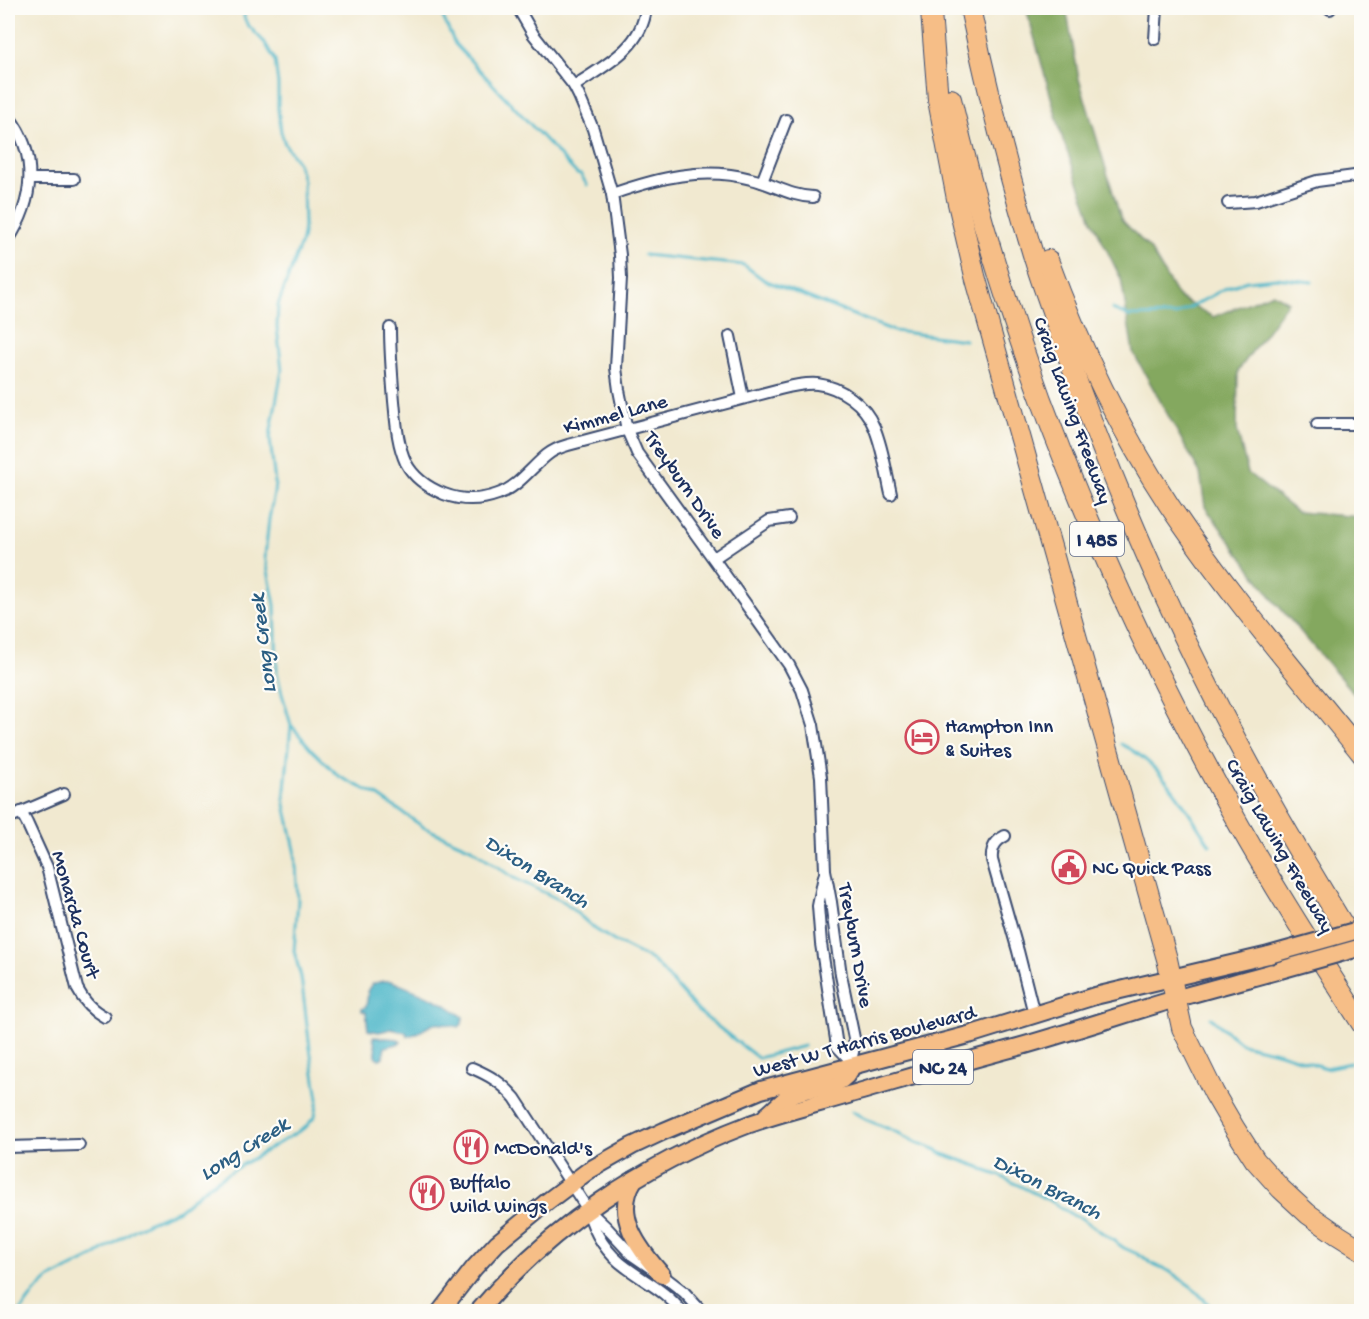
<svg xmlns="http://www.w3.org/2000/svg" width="1369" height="1319" font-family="'Gochi Hand',sans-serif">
  <rect width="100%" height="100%" fill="#fdfcf7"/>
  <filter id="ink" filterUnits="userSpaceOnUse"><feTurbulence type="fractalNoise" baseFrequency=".0167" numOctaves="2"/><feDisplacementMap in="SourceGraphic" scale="12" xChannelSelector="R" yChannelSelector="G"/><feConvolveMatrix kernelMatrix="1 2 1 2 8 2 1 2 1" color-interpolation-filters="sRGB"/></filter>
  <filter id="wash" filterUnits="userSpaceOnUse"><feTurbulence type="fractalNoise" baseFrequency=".008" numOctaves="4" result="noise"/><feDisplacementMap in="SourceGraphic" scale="24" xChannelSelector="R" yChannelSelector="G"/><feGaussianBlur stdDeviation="1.35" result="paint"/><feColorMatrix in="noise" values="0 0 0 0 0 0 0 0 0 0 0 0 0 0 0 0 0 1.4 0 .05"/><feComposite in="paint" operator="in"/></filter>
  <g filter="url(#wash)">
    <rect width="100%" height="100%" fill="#f1e9d0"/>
    <path fill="#84a85e" stroke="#506c5e" stroke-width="1.5" d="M1026 8H1066L1079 79 1121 219 1150 249 1178 297 1213 317 1273 293 1288 302 1238 371 1237 430 1248 473 1297 512 1361 517V702L1275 602 1205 507 1200 473 1133 352 1121 279 1092 220 1063 140Z"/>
    <g fill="#4ab5c8" stroke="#327293" stroke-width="1.5">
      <path d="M383 981H391C413 990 445 1001 463 1017L462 1024 459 1027C451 1026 442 1022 434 1024 425 1027 417 1036 407 1036L406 1032 391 1029 379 1032 368 1030 366 1012 362 1011V1009L366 1006 368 994 367 992C371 983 374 983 383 981Z"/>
      <path d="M373 1037 398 1039 401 1042 397 1044 385 1047 383 1057 380 1059 376 1058V1050Z"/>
    </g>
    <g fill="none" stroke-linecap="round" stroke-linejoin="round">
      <g stroke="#4ab5c8" stroke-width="3">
        <path d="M439 8 455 44 577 174 581 175 587 185"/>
        <path d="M644 255 744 265 764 280 894 331 965 340"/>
        <path d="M1112 309 1129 316 1176 315 1226 288 1247 281 1276 278 1312 282"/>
        <path d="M291 725 312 750 340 777 377 795 425 828 471 848 514 878 564 902 595 929 614 941 650 959 659 967 699 1012 758 1058 804 1046"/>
        <path d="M1121 744C1162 763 1186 808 1210 845"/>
        <path d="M1211 1018 1242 1044 1277 1052 1326 1068 1350 1063"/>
        <path d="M852 1111 865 1119 901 1134 904 1137 937 1150 940 1153 980 1167 983 1170 998 1175 1054 1203 1074 1216 1081 1218 1124 1248 1142 1256 1151 1263 1169 1271 1192 1287 1216 1312"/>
        <path d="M20 1312 35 1292 49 1279 93 1257 134 1230 147 1223 179 1210 208 1186 228 1173 306 1127 315 1116 318 1099 310 1048 301 977 294 951 298 900 295 850 284 800 291 725 282 694 277 672 275 605 265 556 269 519 274 493 275 483 270 439 271 430 282 370 277 327 278 305 302 240 304 227 303 180 297 161 285 144 281 132 278 109V84L275 60 265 43 247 24 244 17 245 8"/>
      </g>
    </g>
  </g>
  <g filter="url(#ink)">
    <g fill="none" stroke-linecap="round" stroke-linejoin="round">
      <g stroke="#3b4b6f" stroke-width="14">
        <g id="minor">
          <path d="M518 8 533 34 574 86 579 96 593 129 612 194 620 255 621 278 616 368 619 390 627 430 637 453 718 565 789 665 802 690 813 725 821 777 825 870 831 902 841 975 855 1043 851 1061"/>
          <path d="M1329 8 1330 9"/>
          <path d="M1155 39 1157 8"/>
          <path d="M574 86C604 66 642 48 646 8"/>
          <path d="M8 116C39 154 34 201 8 240"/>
          <path d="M30 179H74"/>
          <path d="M762 182 786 120"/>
          <path d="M612 194C658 178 703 166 751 179 773 184 789 196 813 197"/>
          <path d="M1228 203 1256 201 1317 181 1362 175"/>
          <path d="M390 328C390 352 392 376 394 401 396 421 397 444 406 463 414 478 429 488 444 494 462 501 479 501 498 494 518 487 531 468 547 455 553 450 561 447 568 445L780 389C792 386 805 383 817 384 841 387 865 404 874 427 883 448 886 472 891 494"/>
          <path d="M730 336 743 398"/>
          <path d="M1317 424H1362"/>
          <path d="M714 558 769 521 789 518"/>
          <path d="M21 812 27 823 47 867 77 988C84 1002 92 1010 105 1017"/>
          <path d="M8 818 64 794"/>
          <path d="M1005 836C995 841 991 848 992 860L1018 951 1034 1014"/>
          <path d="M824 876 818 906 821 944 837 1046 851 1061 852 1066"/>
          <path d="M472 1068C491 1076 502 1083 515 1098L588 1210 606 1227 632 1255 667 1279 684 1292 702 1312"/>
          <path d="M8 1147 79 1145"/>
          <path d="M588 1210C594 1233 607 1254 627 1268 647 1283 666 1291 682 1312"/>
        </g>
      </g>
      <g stroke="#3b4b6f" stroke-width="20">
        <g id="primary">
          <path d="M766 1116C774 1110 782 1100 791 1095 811 1084 843 1092 852 1066"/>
          <path d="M634 1180C612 1215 639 1249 662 1275"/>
          <path d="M440 1312 474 1268 497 1243 548 1201 588 1171 632 1146 664 1131 761 1090 972 1034 1095 996 1269 955"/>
          <path d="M478 1312C549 1227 644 1164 747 1125 780 1113 814 1105 848 1095 904 1079 961 1062 1018 1047 1071 1032 1122 1015 1175 999 1209 989 1245 980 1280 970"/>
        </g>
      </g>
      <g stroke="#3b4b6f" stroke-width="22">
        <g id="motorway">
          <path d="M970 8C988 93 1009 177 1035 261 1043 287 1053 313 1062 339 1123 517 1202 688 1298 850 1318 882 1336 915 1357 947"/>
          <path d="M931 12 938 100 957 199 975 276 1167 959 1182 1028 1214 1093 1235 1129 1255 1160 1281 1189 1308 1214 1338 1235 1362 1250"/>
          <path d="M951 99C1006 337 1099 568 1216 783 1260 866 1311 945 1362 1024"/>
          <path d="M1048 260C1079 345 1119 429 1169 505 1227 592 1296 672 1362 754"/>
        </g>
      </g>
      <use href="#minor" stroke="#fff" stroke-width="10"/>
      <use href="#primary" stroke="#f6be87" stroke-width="16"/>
      <use href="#motorway" stroke="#f6be87" stroke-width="20"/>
      <g stroke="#3b4b6f" stroke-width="20" stroke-linecap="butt">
        <g id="primary-bridge">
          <path d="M1269 955 1362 929"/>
          <path d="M1280 970 1362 947"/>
        </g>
      </g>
      <use href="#primary-bridge" stroke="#f6be87" stroke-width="16"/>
    </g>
  </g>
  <defs>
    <g id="hotel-ring" transform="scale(1.725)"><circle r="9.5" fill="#fdfcf7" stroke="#d1495b" stroke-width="1.5"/><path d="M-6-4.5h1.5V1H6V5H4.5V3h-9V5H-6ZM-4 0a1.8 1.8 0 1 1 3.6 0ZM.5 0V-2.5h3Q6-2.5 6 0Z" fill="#d1495b"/></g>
    <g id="civic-ring" transform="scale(1.725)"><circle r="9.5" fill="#fdfcf7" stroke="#d1495b" stroke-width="1.5"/><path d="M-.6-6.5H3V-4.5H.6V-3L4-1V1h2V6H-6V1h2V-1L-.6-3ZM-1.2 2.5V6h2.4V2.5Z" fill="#d1495b"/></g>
    <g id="restaurant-ring" transform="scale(1.725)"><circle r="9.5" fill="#fdfcf7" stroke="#d1495b" stroke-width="1.5"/><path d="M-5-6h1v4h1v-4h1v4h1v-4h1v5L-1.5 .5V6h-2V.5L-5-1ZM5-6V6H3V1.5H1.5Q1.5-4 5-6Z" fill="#d1495b"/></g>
  </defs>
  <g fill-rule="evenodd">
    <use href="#hotel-ring" x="922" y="737"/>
    <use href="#civic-ring" x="1069" y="867"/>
    <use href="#restaurant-ring" x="471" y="1147"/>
    <use href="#restaurant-ring" x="427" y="1193"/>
  </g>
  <g text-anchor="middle" stroke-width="4.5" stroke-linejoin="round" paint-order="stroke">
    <g fill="#fdfcf7" stroke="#5f6c8c" stroke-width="1.5">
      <rect x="1070" y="522" width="54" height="34" rx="4.5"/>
      <rect x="913" y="1050" width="60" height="34" rx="4.5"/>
    </g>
    <g font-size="20" font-weight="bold" fill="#1b2f5e">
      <text x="1097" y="546">I 485</text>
      <text x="943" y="1074">NC 24</text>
    </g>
    <g font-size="21" fill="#1b2f5e" stroke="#fdfcf7">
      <text transform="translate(1074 410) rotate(70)" y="7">Craig Lawing Freeway</text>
      <text transform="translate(615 413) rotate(-15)" y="7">Kimmel Lane</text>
      <text transform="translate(686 484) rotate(55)" y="7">Treyburn Drive</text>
      <text transform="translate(1281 845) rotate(60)" y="7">Craig Lawing Freeway</text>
      <text transform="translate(77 914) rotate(74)" y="7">Monarda Court</text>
      <text transform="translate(857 945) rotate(80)" y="7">Treyburn Drive</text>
      <text transform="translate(864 1040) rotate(-15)" y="7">West W T Harris Boulevard</text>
    </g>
    <g font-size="21" fill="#1b2f5e" stroke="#fdfcf7" text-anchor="start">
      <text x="945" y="732">Hampton Inn<tspan x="945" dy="24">&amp; Suites</tspan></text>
      <text x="1092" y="874">NC Quick Pass</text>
      <text x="494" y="1154">McDonald's</text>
      <text x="450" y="1188">Buffalo<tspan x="450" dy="24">Wild Wings</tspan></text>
    </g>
    <g font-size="22" font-style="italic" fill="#2b5e83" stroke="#fdfcf7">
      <text transform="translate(261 644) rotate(-97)" y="8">Long Creek</text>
      <text transform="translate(538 870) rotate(32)" y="8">Dixon Branch</text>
      <text transform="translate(243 1147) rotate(-32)" y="8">Long Creek</text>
      <text transform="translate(1048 1185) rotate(27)" y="8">Dixon Branch</text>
    </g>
  </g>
  <rect width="1369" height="1319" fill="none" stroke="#fdfcf7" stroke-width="30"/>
</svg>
